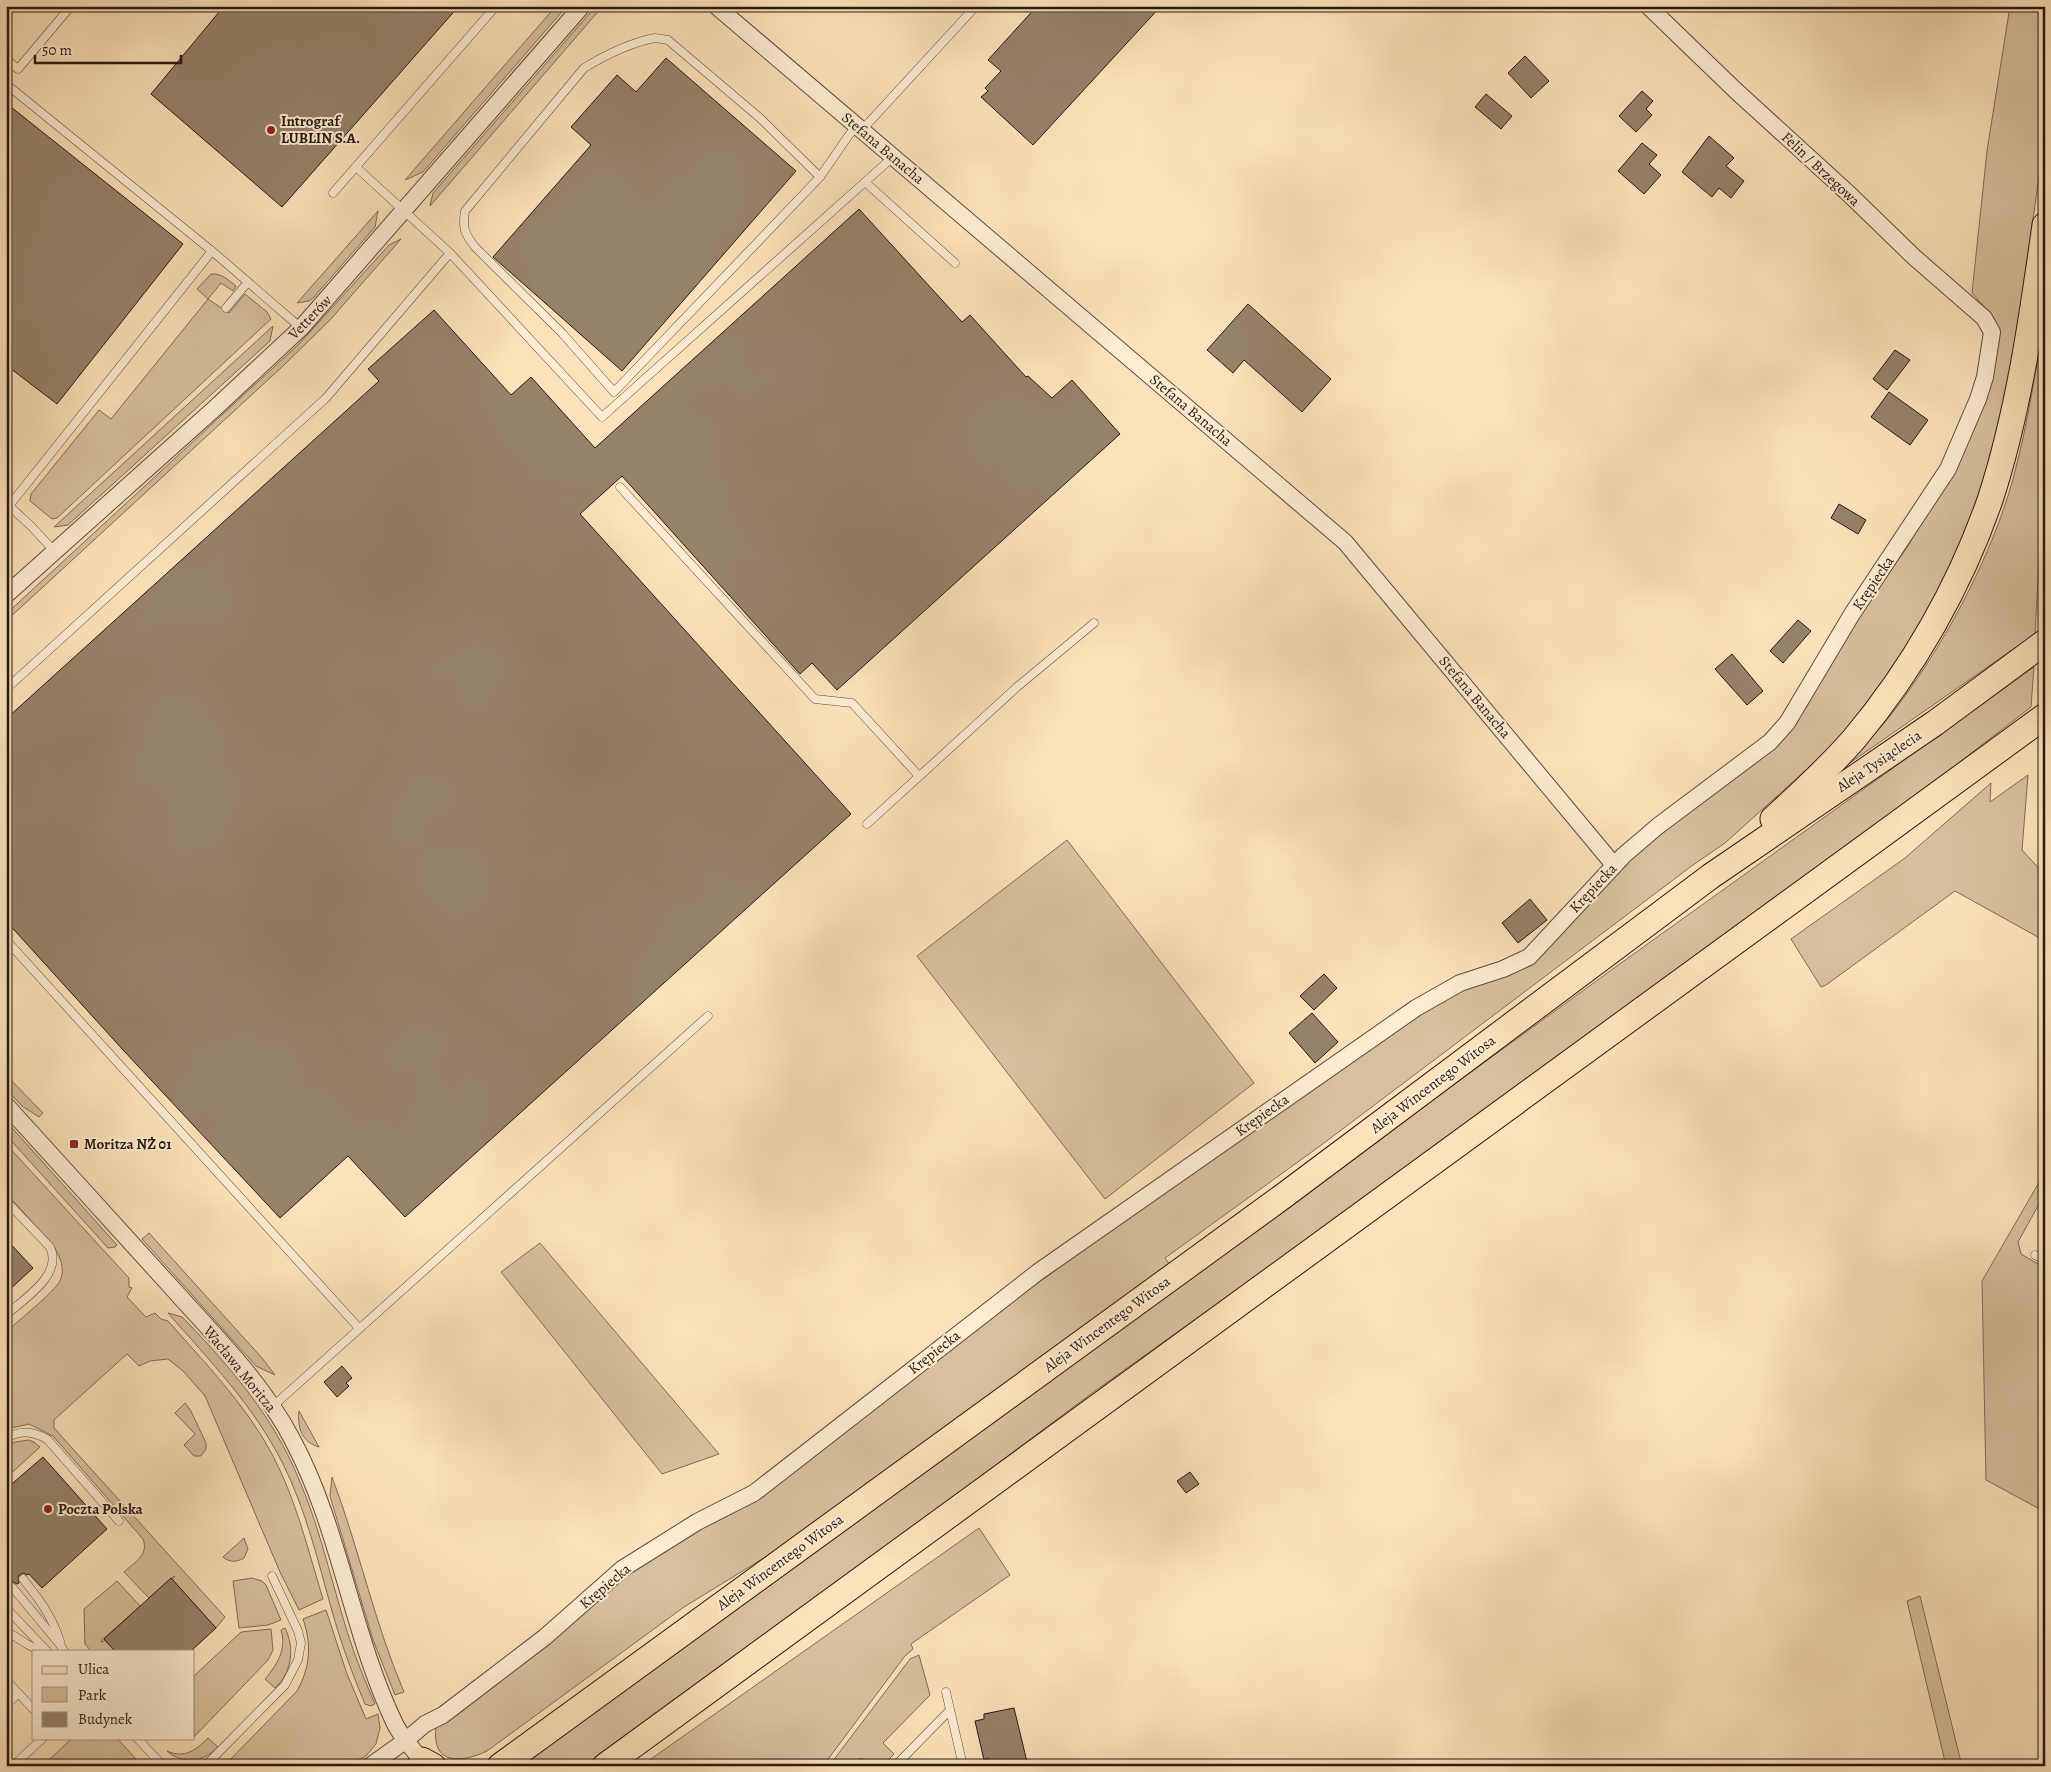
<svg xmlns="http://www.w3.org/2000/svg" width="2051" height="1772" font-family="Alegreya,serif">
  <rect width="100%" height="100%" fill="#fce2ba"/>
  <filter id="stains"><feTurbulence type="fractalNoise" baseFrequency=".004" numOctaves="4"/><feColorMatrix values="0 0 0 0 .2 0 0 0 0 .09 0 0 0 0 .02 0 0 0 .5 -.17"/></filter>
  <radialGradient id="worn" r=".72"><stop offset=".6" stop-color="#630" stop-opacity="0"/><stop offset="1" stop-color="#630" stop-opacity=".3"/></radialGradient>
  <g fill="#d8c09e" stroke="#806c58">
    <path d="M556 6H567L423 172 405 180Z"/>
    <path d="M596 6H603L430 206 433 193Z"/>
    <path d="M2010 6H2045V135L2017 331 2008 383 1990 462 1963 543 1929 611 1885 680 1836 743 1725 843 1693 865 1320 1146 1165 1258 1170 1265 793 1540 684 1607 487 1751C462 1763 431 1766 436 1727L620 1580 1433 1002 1519 968 1616 872 1663 831 1792 726 1807 706 1824 671 1849 630 1908 546 1975 427 1993 367 1996 335 1994 318 1972 293 1987 151Z"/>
    <path d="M378 211 375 227 369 234 314 297 309 301 297 303Z"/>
    <path d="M401 239 330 320 283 366 6 621V614L299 344 389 245Z"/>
    <path d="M211 274C222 273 228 280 236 286L233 291 221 283 208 299 229 313 245 294 267 312 271 319 57 518 52 519 30 501 31 494 99 410 111 419 208 299 197 289Z"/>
    <path d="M2045 308V457L2035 634 1847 765C1861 749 1876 733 1890 716 1941 651 1991 559 2013 479 2028 423 2037 366 2045 308Z"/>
    <path d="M273 326 270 341 68 525 54 527Z"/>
    <path d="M2034 667 2031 707 1876 827 1541 1072 1088 1396 838 1583 588 1766H517L1621 963Z"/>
    <path d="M2028 775 2022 850 2045 875V941L1955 891 1826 985 1821 987 1791 939 1905 858 1991 783 1990 802Z"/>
    <path d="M1067 840 1254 1083 1105 1199 917 956Z"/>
    <path d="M6 1075 43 1113 39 1117 22 1106 6 1089Z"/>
    <path d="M6 1121 117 1245 115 1247 108 1248 6 1135Z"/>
    <path d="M6 1144 129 1278V1287L132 1288 127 1297 146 1317 155 1313 161 1319 168 1321C206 1364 245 1404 272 1454 296 1499 308 1550 323 1599L299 1610 280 1572 205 1396 183 1371 168 1359 150 1361 139 1366 127 1354 54 1420V1428L225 1617 216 1628 172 1579 175 1577 174 1576 149 1598 124 1572C135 1562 149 1555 143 1539L53 1436 29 1424 6 1429V1332C17 1322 54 1292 60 1281 66 1268 59 1254 52 1244L6 1193Z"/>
    <path d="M2045 1172V1202L2038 1206 2018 1242 2021 1254 2045 1268V1321L2042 1330 2045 1340V1512L1986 1480 1982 1281Z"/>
    <path d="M149 1233 262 1358 275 1375 256 1366 142 1239Z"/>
    <path d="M540 1243 719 1454 662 1474 501 1272Z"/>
    <path d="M168 1313 182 1317 188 1323C232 1369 273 1417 298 1477 323 1534 334 1596 355 1655 361 1671 368 1688 375 1704L371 1706 365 1704C352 1673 341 1643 332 1611 318 1561 306 1510 283 1464 254 1406 210 1361 168 1313Z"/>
    <path d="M185 1403 191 1411 206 1443V1449L201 1456H194L184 1445 195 1434 175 1413Z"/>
    <path d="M299 1411 319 1447C302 1442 297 1428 299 1411Z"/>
    <path d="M29 1440 34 1442 40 1447 6 1478V1446L15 1442Z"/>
    <path d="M332 1477C359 1548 374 1622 404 1692L395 1695 373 1640 330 1496Z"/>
    <path d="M979 1528 1010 1575 911 1644 913 1649 905 1656 823 1766H641Z"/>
    <path d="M244 1538 248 1549 244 1558C237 1562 230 1563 223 1557Z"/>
    <path d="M252 1578 262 1581 266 1585 281 1620 268 1625 239 1628 233 1581Z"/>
    <path d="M117 1581 140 1606 101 1641 102 1642 105 1640 115 1651H91L85 1644 84 1609Z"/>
    <path d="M1920 1596 1962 1766H1946L1907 1601Z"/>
    <path d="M326 1610 347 1674 366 1719 378 1714 380 1728 376 1744 366 1756 346 1766H224L297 1691C310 1668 312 1645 303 1619Z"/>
    <path d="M285 1628C295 1648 292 1672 275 1688L265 1679C277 1665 287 1649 281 1630Z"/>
    <path d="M271 1629 273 1650 268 1660 194 1737V1676L241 1632Z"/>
    <path d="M919 1655 930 1695 883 1743 894 1754 882 1766H870L861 1758 854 1766H829L910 1659Z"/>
    <path d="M72 1738H117L142 1766H49L47 1762Z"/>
    <path d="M208 1738 218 1747C204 1762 183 1765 167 1751 185 1759 196 1750 208 1738Z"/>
  </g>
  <g fill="#96826a" stroke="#271913">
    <path d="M224 6H459L282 207 151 94Z"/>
    <path d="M1037 6H1161L1033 145 981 97 988 91 985 88 1001 71 988 60Z"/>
    <path d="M1525 56 1549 81 1531 98 1508 73Z"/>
    <path d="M666 58 796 171 622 371 493 257 591 145 571 127 617 75 636 92Z"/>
    <path d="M1642 91 1653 101 1646 109 1652 115 1636 132 1619 116Z"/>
    <path d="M1486 94 1512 116 1501 129 1475 107Z"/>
    <path d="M6 103 183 244 57 404 6 365Z"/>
    <path d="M1709 136 1734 158 1726 166 1744 181 1731 198 1719 188 1712 197 1682 172Z"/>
    <path d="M1642 143 1657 155 1649 164 1661 175 1644 194 1618 171Z"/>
    <path d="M859 209 962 322 970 315 1026 377 1028 376 1052 398 1072 380 1120 434 837 690 812 663 800 674 622 476 580 514 851 814 405 1217 348 1156 280 1218 124 1051 6 921V719L379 381 368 369 434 310 511 395 531 377 595 448Z"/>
    <path d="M1248 304 1331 379 1302 412 1244 360 1233 373 1207 350Z"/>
    <path d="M1895 350 1910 360 1887 390 1873 379Z"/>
    <path d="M1889 392 1928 420 1910 445 1871 417Z"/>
    <path d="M1839 504 1866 520 1858 534 1831 518Z"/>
    <path d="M1798 620 1811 631 1783 663 1770 651Z"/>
    <path d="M1732 654 1763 691 1747 705 1715 669Z"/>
    <path d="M1530 899 1547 920 1518 943 1502 923Z"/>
    <path d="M1324 974 1337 988 1314 1010 1300 996Z"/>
    <path d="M1312 1013 1338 1042 1315 1063 1289 1033Z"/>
    <path d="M6 1239 33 1268 6 1293Z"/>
    <path d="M342 1366 352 1378 346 1383 349 1386 337 1397 324 1382Z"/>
    <path d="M43 1457 107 1529 42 1588 29 1574 27 1575 23 1573 18 1576 19 1583 17 1584 13 1582 9 1584V1592L6 1594V1489Z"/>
    <path d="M1190 1472 1199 1484 1186 1493 1177 1481Z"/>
    <path d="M171 1578 216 1628 191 1651H115L104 1639Z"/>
    <path d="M1014 1708 1028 1766H990L988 1758 984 1760 975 1721 984 1719V1714Z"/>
  </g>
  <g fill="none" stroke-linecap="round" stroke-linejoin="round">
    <g stroke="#5c4b3d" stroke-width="9">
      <g id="lane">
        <path d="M655 38 668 40 760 118 820 177 614 392 562 333 475 247C465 234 462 228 465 211L584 68C607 54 629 43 655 38Z"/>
        <path d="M6 59 18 69 71 6"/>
        <path d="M6 84 212 251 301 328"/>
        <path d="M862 130 976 6"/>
        <path d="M356 167 450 253 602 417 893 157"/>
        <path d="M820 177 849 135 857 126"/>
        <path d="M865 182 955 263"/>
        <path d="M333 193 496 6"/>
        <path d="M226 308 248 282"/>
        <path d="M620 487 815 699 852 703 919 776"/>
        <path d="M6 503 31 526 56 553"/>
        <path d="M9 506 212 251"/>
        <path d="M6 689 326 398 450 253"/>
        <path d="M867 824 1017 687 1094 623"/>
        <path d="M6 940 359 1328"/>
        <path d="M6 1201 50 1247C63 1275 25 1298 6 1315"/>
        <path d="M2035 1255 2045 1260"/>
        <path d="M272 1407 708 1016"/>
        <path d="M6 1438C21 1430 32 1431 47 1439L119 1521"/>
        <path d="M23 1579C39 1599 52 1616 60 1641"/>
        <path d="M13 1588 61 1646 64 1651"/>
        <path d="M6 1608 47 1651"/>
        <path d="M6 1631 27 1644 40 1651"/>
        <path d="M6 1680 34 1710"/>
        <path d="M946 1692 963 1766"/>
        <path d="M6 1705 18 1694"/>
        <path d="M137 1738 163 1766"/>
        <path d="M13 1766 43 1738"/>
        <path d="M205 1766 285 1685 298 1660 301 1643 298 1631 272 1576"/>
        <path d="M895 1766 950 1710"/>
      </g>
    </g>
    <g stroke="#5c4b3d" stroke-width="18">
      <g id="street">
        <path d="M716 6 1345 542 1614 865"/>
        <path d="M6 595 214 409 301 328 582 6"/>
        <path d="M6 1105C62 1166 117 1228 173 1289 215 1336 262 1382 292 1439 340 1528 351 1632 395 1724 403 1740 416 1751 425 1766"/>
        <path d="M370 1766 405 1741 425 1724 443 1715 545 1637 622 1569 697 1522 754 1493 1038 1272 1416 1008 1460 983 1503 969 1529 957 1624 855 1658 826 1770 742 1787 723 1852 614 1948 469 1978 399 1985 377 1992 332 1984 318 1914 257 1849 194 1734 89 1648 6"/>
      </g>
    </g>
    <g stroke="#271913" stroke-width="27">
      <g id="primary">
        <path d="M1773 819C1801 793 1829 768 1854 739 1913 669 1960 586 1990 500 2019 411 2032 317 2045 225"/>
        <path d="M422 1760 433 1766"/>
        <path d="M500 1766 1282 1197 1711 876 1935 723 2045 642"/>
        <path d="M605 1766 2045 716"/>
      </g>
    </g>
    <use href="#lane" stroke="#fdecd2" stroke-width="8"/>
    <use href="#street" stroke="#fdecd2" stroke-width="16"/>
    <use href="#primary" stroke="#fce2ba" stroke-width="25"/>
  </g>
  <g fill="#8f2418" stroke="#fdecd2" stroke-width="2">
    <circle cx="271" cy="130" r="5"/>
    <rect x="69" y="1139" width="10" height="10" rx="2.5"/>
    <circle cx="48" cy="1509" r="5"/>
  </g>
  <g text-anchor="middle" stroke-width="4" stroke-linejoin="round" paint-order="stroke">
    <g font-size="15" font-weight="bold" fill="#271913" stroke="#fdecd2" text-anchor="start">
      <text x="281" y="126">Intrograf<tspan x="281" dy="17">LUBLIN S.A.</tspan></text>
      <text x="84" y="1149">Moritza NŻ 01</text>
      <text x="58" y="1514">Poczta Polska</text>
    </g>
    <g font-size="15" fill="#271913" stroke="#fdecd2">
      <text transform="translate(883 148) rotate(40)" y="5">Stefana Banacha</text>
      <text transform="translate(1821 169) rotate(43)" y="5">Felin / Brzegowa</text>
      <text transform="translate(310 317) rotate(-46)" y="5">Vetterów</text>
      <text transform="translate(1191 410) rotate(40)" y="5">Stefana Banacha</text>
      <text transform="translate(1873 583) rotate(-56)" y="5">Krępiecka</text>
      <text transform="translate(1475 697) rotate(50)" y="5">Stefana Banacha</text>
      <text transform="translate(1879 761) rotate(-34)" y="5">Aleja Tysiąclecia</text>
      <text transform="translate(1593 888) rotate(-47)" y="5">Krępiecka</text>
      <text transform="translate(1433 1084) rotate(-37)" y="5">Aleja Wincentego Witosa</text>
      <text transform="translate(1262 1115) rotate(-35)" y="5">Krępiecka</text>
      <text transform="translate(1107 1324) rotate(-36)" y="5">Aleja Wincentego Witosa</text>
      <text transform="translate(934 1352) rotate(-38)" y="5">Krępiecka</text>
      <text transform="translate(240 1369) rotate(51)" y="5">Wacława Moritza</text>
      <text transform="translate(780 1562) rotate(-36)" y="5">Aleja Wincentego Witosa</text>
      <text transform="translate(605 1586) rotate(-40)" y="5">Krępiecka</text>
    </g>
  </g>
  <rect width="2051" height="1772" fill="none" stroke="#fce2ba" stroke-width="25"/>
  <rect x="8" y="8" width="2036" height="1757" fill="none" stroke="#271913" stroke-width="2.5"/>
  <rect x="12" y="12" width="2026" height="1747" fill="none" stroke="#271913"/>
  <rect x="32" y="1650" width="162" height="90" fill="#fdecd2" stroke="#a79886"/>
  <rect x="42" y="1666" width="25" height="8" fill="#fce2ba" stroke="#a79886"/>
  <text x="78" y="1674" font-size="15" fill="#271913">Ulica</text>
  <rect x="42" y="1687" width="25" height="15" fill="#d8c09e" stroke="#a79886"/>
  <text x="78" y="1700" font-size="15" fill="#271913">Park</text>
  <rect x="42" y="1712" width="25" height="15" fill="#96826a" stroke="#a79886"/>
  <text x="78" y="1724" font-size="15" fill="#271913">Budynek</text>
  <path d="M35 55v8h146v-8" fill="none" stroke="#271913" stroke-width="2.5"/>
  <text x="42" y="55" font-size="15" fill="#271913" stroke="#fdecd2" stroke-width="4" paint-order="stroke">50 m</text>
  <rect width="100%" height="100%" filter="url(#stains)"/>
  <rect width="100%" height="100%" fill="url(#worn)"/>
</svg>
